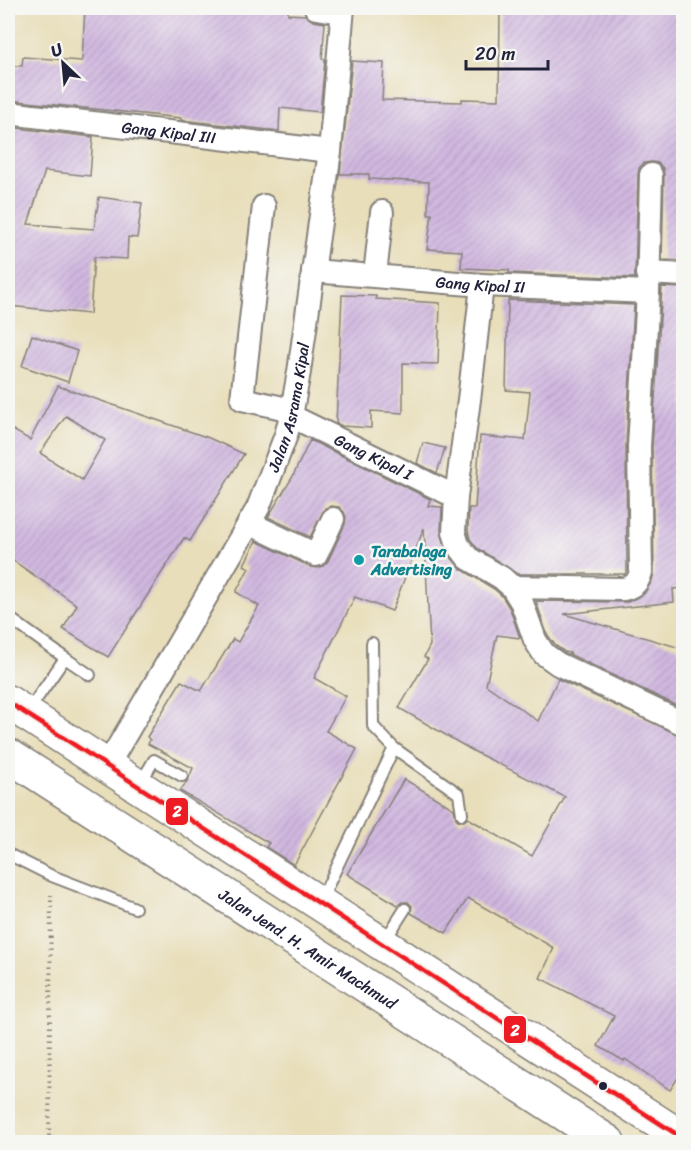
<svg xmlns="http://www.w3.org/2000/svg" width="691" height="1150" font-family="Sriracha,sans-serif">
  <defs>
    <pattern id="building-hatch" width="6" height="6" patternUnits="userSpaceOnUse" patternTransform="scale(1.5)"><rect width="6" height="6" fill="#d1b8e0"/><path d="M-1 1l2-2M0 6l6-6M5 7l2-2" fill="none" stroke="#b39ec1"/></pattern>
  </defs>
  <rect width="100%" height="100%" fill="#f6f6f2"/>
  <filter id="ink" filterUnits="userSpaceOnUse"><feTurbulence type="fractalNoise" baseFrequency=".0167" numOctaves="2"/><feDisplacementMap in="SourceGraphic" scale="12" xChannelSelector="R" yChannelSelector="G"/><feConvolveMatrix kernelMatrix="1 2 1 2 8 2 1 2 1" color-interpolation-filters="sRGB"/></filter>
  <filter id="wash" filterUnits="userSpaceOnUse"><feTurbulence type="fractalNoise" baseFrequency=".008" numOctaves="4" result="noise"/><feDisplacementMap in="SourceGraphic" scale="24" xChannelSelector="R" yChannelSelector="G"/><feGaussianBlur stdDeviation="1.35" result="paint"/><feColorMatrix in="noise" values="0 0 0 0 0 0 0 0 0 0 0 0 0 0 0 0 0 1.4 0 .05"/><feComposite in="paint" operator="in"/></filter>
  <g filter="url(#wash)">
    <rect width="100%" height="100%" fill="#e8deba"/>
    <g id="blocks">
      <g fill="url(#building-hatch)" fill-rule="evenodd">
        <path d="M85 8H288V14L305 15 313 21 325 23 322 59 325 60 320 112 280 108 279 131 181 120V118L8 100V66H22L23 57 82 61Z"/>
        <path d="M500 8H684V261L662 260 664 175 663 168 658 163 652 162 644 163 639 168 638 175 635 278 509 273V270L461 268 462 251 427 249 432 214H428L429 182 369 179V174H340L352 61 384 63 382 100 462 102V99L499 100Z"/>
        <path d="M8 127 93 137 90 176 45 171 28 224 94 229 99 197 142 203 137 238 128 237 127 259 94 257 90 314 8 306Z"/>
        <path d="M662 287 684 288V588L673 589 674 602 564 614 684 649V709L569 654 570 653 565 652 555 645 547 634 536 601 628 602 644 594 652 581 654 572 652 447Z"/>
        <path d="M342 295 376 296V299L440 303 438 364 403 363V413L371 411V428L342 426 336 423Z"/>
        <path d="M508 300 634 305 626 446 627 570 625 574H517L477 548 470 539 468 530 469 508H475L480 436 525 440 530 392 506 390Z"/>
        <path d="M32 335 77 351 68 382 22 366Z"/>
        <path d="M58 386 209 438 244 454 190 541 184 538 108 657 63 629 77 605 8 557V427L30 440ZM66 416 105 440 82 480 40 453Z"/>
        <path d="M310 440 430 499 428 506 442 507 441 532 447 553 461 569 494 589 502 596 510 609 520 638 497 635 486 685 538 721 558 679 684 737V1069L670 1090 625 1059 624 1061 598 1046 614 1016 540 978 554 948 468 898 446 933 411 913 412 906 408 902H402L398 905 347 874 404 779 454 809 456 818 459 821H464L468 818 532 856 565 797 475 752 399 708 428 659 424 657 430 645 424 528 392 611 355 597 314 678 346 696 326 731 357 749 294 865 266 847 269 843 180 791 188 780 193 768 148 744 150 740 147 737 181 681 201 691 233 639 238 642 259 606 236 592 249 568 244 565 256 541 311 567 318 568 323 566 328 561 345 524 346 517 344 512 339 507 331 506 325 508 310 537 268 517 292 478Z"/>
        <path d="M423 443 445 448 437 473 417 463Z"/>
      </g>
    </g>
  </g>
  <g filter="url(#ink)">
    <use href="#blocks" fill-opacity="0" stroke="#85807a" stroke-width="1.5"/>
    <g fill="none" stroke-linecap="round" stroke-linejoin="round">
      <g stroke="#85807a" stroke-width="14">
        <g id="lane">
          <path d="M8 617 65 658 29 710"/>
          <path d="M372 643 373 726 394 748 459 794 462 814"/>
          <path d="M65 658 90 675"/>
          <path d="M140 784 154 760 182 776"/>
          <path d="M8 854 52 876 135 908"/>
          <path d="M321 900 394 748"/>
          <path d="M384 942 405 909"/>
        </g>
      </g>
      <g stroke="#85807a" stroke-width="26">
        <g id="street">
          <path d="M316 8 342 12"/>
          <path id="s1" d="M8 113 330 151"/>
          <path d="M264 206 242 399 292 410"/>
          <path id="s2" d="M313 271 482 285 648 292"/>
          <path d="M647 273 684 275"/>
          <path d="M375 275 382 212"/>
          <path d="M482 285 470 392 456 497 454 532 458 545 468 558 502 578 512 587 522 603 535 640 544 654 558 664 684 724"/>
          <path id="s3" d="M291 416 456 497"/>
          <path d="M249 523 316 555 333 519"/>
          <path d="M512 587 624 589C634 586 638 583 641 572L639 447 648 292 651 175"/>
          <path id="s4" d="M107 766 258 508 286 435 291 416 299 372 330 151 343 8"/>
        </g>
      </g>
      <g stroke="#85807a" stroke-width="36">
        <g id="highway">
          <path d="M8 702 684 1139"/>
          <path id="s5" d="M8 755 608 1142"/>
        </g>
      </g>
      <path stroke="#85807a" stroke-width="4" stroke-dasharray="1.5 4.5" stroke-linecap="butt" d="M49 1142 51 895"/>
      <use href="#lane" stroke="#fff" stroke-width="10"/>
      <use href="#street" stroke="#fff" stroke-width="22"/>
      <use href="#highway" stroke="#fff" stroke-width="33"/>
      <g stroke="#f6f6f2" stroke-width="9">
        <path id="bus-1" d="M8 702 684 1139"/>
      </g>
      <use href="#bus-1" stroke="#ed1c24" stroke-width="4.5"/>
    </g>
  </g>
  <circle fill="#0f9aa8" stroke="#f6f6f2" stroke-width="2" cx="359" cy="560" r="6"/>
  <circle fill="#22223b" stroke="#f6f6f2" stroke-width="2" cx="603" cy="1086" r="5"/>
  <g text-anchor="middle" stroke-width="5" stroke-linejoin="round" paint-order="stroke">
    <g font-size="16" fill="#22223b" stroke="#f6f6f2">
      <text dy="6" stroke="none"><textPath href="#s1" startOffset="162">Gang Kipal III</textPath></text>
      <text dy="6" stroke="none"><textPath href="#s2" startOffset="168">Gang Kipal II</textPath></text>
      <text dy="6" stroke="none"><textPath href="#s4" startOffset="405">Jalan Asrama Kipal</textPath></text>
      <text dy="6" stroke="none"><textPath href="#s3" startOffset="92">Gang Kipal I</textPath></text>
      <text dy="6" stroke="none"><textPath href="#s5" startOffset="357">Jalan Jend. H. Amir Machmud</textPath></text>
    </g>
    <g font-size="16" font-weight="bold" fill="#0d838f" stroke="#f6f6f2" text-anchor="start">
      <text x="371" y="557">Tarabalaga<tspan x="371" dy="18">Advertising</tspan></text>
    </g>
  </g>
  <g stroke="#f6f6f2" stroke-width="2">
    <rect x="165" y="797" width="24" height="29" rx="6" fill="#ed1c24"/>
    <rect x="503" y="1015" width="24" height="29" rx="6" fill="#ed1c24"/>
  </g>
  <g font-size="16" text-anchor="middle" font-weight="bold" fill="#fff">
    <text x="177" y="817">2</text>
    <text x="515" y="1036">2</text>
  </g>
  <rect width="691" height="1150" fill="none" stroke="#f6f6f2" stroke-width="30"/>
  <g transform="translate(63 63) rotate(334)" stroke="#f6f6f2" stroke-width="4.5" paint-order="stroke">
  <path d="M0-4.5L10 22L0 15L-10 22Z" fill="#22223b"/>
  <text y="-9" font-size="16" font-weight="bold" text-anchor="middle" fill="#22223b">U</text>
  </g>
  <path d="M466 60v9h82v-9" fill="none" stroke="#22223b" stroke-width="3"/>
  <text x="475" y="60" font-size="18" fill="#22223b" stroke="#f6f6f2" stroke-width="4.5" paint-order="stroke">20 m</text>
</svg>
